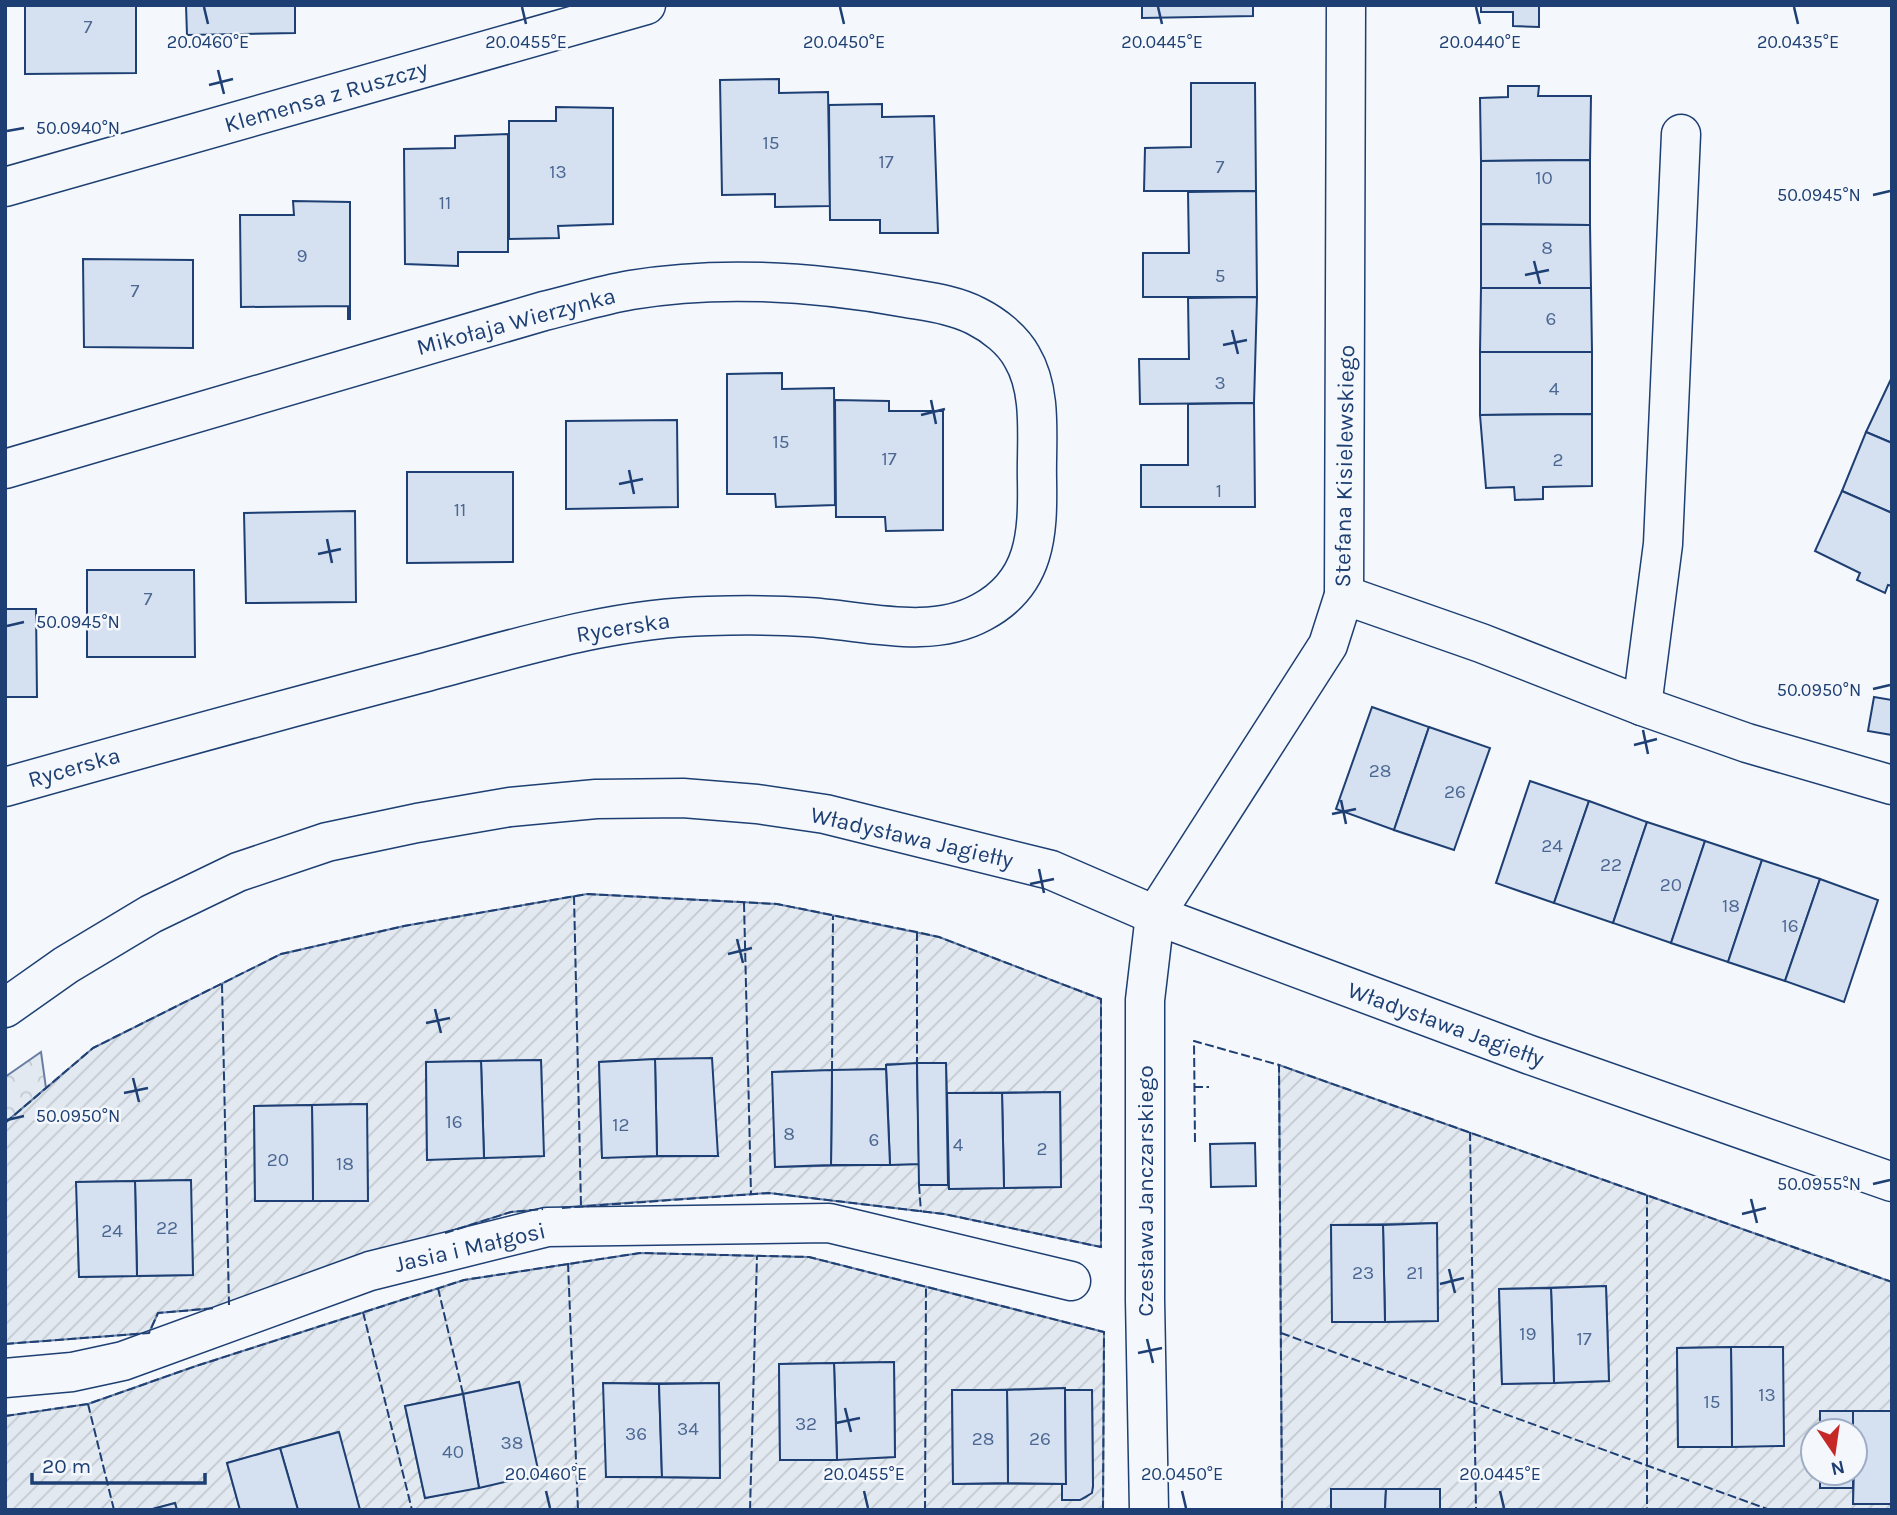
<svg xmlns="http://www.w3.org/2000/svg" width="1897" height="1515" font-family="Karla,sans-serif">
  <defs>
    <pattern id="forest-crowns" width="20" height="18" patternUnits="userSpaceOnUse" patternTransform="scale(1.75)"><rect width="20" height="18" fill="#e3e9f0"/><path d="M2 6a3 3 0 1 1 6 0M12 15a3 3 0 1 1 6 0" fill="none" stroke="#c2c9d1"/></pattern>
    <pattern id="garden-furrows" width="10" height="10" patternUnits="userSpaceOnUse" patternTransform="scale(1.75)"><rect width="10" height="10" fill="#e3e9f0"/><path d="M-1 1l2-2M0 10L10 0M9 11l2-2" fill="none" stroke="#c2c9d1"/></pattern>
  </defs>
  <rect width="100%" height="100%" fill="#f4f7fb"/>
  <path fill="url(#forest-crowns)" stroke="#687fa3" stroke-width="2" d="M41 1052 46 1088 5 1123V1077Z"/>
  <g fill="url(#garden-furrows)" stroke="#687fa3" stroke-width="2" fill-rule="evenodd">
    <path d="M587 894 777 904 939 937 1101 999V1247L944 1214 769 1193 581 1206 511 1212 378 1254 229 1307 158 1313 149 1333 5 1344V1123L93 1048 281 954 404 926ZM655 1059 718 1156 602 1157 599 1062ZM541 1060 543 1156 427 1159 426 1062ZM946 1063 947 1093 1060 1092 1061 1187 949 1189 948 1185H920L919 1164 775 1167 773 1072 886 1069 887 1064ZM366 1104 368 1201H255L254 1106ZM190 1180 193 1275 79 1277 77 1182Z"/>
    <path d="M1279 1065 1892 1282V1411H1820V1431H1813V1473H1820V1488H1853V1504H1892V1510H1440L1439 1489H1332L1331 1510H1282ZM1436 1223 1438 1321 1333 1322 1331 1225ZM1606 1286 1609 1381 1502 1384 1499 1289ZM1731 1347 1732 1447H1678L1677 1348Z"/>
    <path d="M640 1253 809 1257 1104 1332 1103 1510H360L338 1432 227 1463 240 1510H177L175 1503 149 1510H5V1416L88 1404 196 1366 464 1280ZM894 1362 895 1457 780 1459 779 1364ZM519 1382 538 1474 425 1498 405 1406ZM604 1383H719L720 1478 607 1477ZM1064 1388 1065 1390H1092L1093 1486C1090 1502 1075 1500 1062 1500V1484H953L952 1391Z"/>
  </g>
  <g fill="#d5e0f0" stroke="#1d3f73" stroke-width="2">
    <path d="M25 5H136V73L25 74Z"/>
    <path d="M186 5H295V33L187 35Z"/>
    <path d="M1142 5H1253V16L1142 18Z"/>
    <path d="M1481 5H1539V27L1513 26V12H1481Z"/>
    <path d="M779 79V93L828 92 830 206 775 207V194L722 195 720 80Z"/>
    <path d="M1191 83H1255L1256 191H1144L1145 148 1191 147Z"/>
    <path d="M1508 86H1539L1538 96H1591L1590 160 1481 161 1480 98 1508 97Z"/>
    <path d="M882 104V117L934 116 938 233H880V220H830L829 105Z"/>
    <path d="M556 107 613 108V224L558 226 559 238 509 239V121H556Z"/>
    <path d="M508 134V252H458V266L405 264 404 149 455 148V136Z"/>
    <path d="M1590 160V225L1481 224V161Z"/>
    <path d="M1256 191 1257 297H1143V253H1189L1188 192Z"/>
    <path d="M293 201 350 202V319H348V306L241 307 240 215H294Z"/>
    <path d="M1481 224 1590 225 1591 288H1481Z"/>
    <path d="M83 259 193 260V348L84 347Z"/>
    <path d="M1481 288H1591L1592 352H1480Z"/>
    <path d="M1257 297 1254 403 1140 404 1139 359H1189L1188 298Z"/>
    <path d="M1480 352H1592V414L1480 415Z"/>
    <path d="M782 373V389L834 388 835 505 776 507 775 494H727V374Z"/>
    <path d="M1892 377V443L1866 432Z"/>
    <path d="M835 400 889 401V411H943V530L886 531 885 517H836Z"/>
    <path d="M1254 403 1255 507H1141V465H1188V404Z"/>
    <path d="M1592 414V486L1543 487V499L1515 500 1514 487 1486 488 1480 415Z"/>
    <path d="M677 420 678 507 566 509V421Z"/>
    <path d="M1866 432 1892 443V513L1842 491Z"/>
    <path d="M407 472H513V562L407 563Z"/>
    <path d="M1842 491 1892 513V586L1888 585 1885 593 1857 580 1860 573 1815 551Z"/>
    <path d="M355 511 356 602 246 603 244 513Z"/>
    <path d="M87 570H194L195 657H87Z"/>
    <path d="M5 609H36L37 697H5Z"/>
    <path d="M1874 697 1892 700V735L1868 731Z"/>
    <path d="M1372 707 1429 727 1394 830 1336 809Z"/>
    <path d="M1429 727 1490 748 1454 850 1394 830Z"/>
    <path d="M1530 781 1589 801 1554 903 1496 883Z"/>
    <path d="M1589 801 1647 822 1613 923 1554 903Z"/>
    <path d="M1647 822 1705 841 1671 943 1613 923Z"/>
    <path d="M1705 841 1762 860 1728 962 1671 943Z"/>
    <path d="M1762 860 1820 879 1785 981 1728 962Z"/>
    <path d="M1820 879 1878 900 1844 1002 1785 981Z"/>
    <path d="M712 1058 718 1156H657L655 1059Z"/>
    <path d="M655 1059 657 1156 602 1158 599 1062Z"/>
    <path d="M541 1060 544 1156 484 1158 481 1061Z"/>
    <path d="M481 1061 484 1158 427 1160 426 1062Z"/>
    <path d="M917 1063 919 1164 890 1165 886 1065Z"/>
    <path d="M917 1063H946L948 1185H919Z"/>
    <path d="M886 1069 890 1165H831L832 1070Z"/>
    <path d="M832 1070 831 1165 775 1167 772 1072Z"/>
    <path d="M1060 1092 1061 1187 1004 1188 1002 1093Z"/>
    <path d="M947 1093H1002L1004 1188 949 1189Z"/>
    <path d="M367 1104 368 1201H313L312 1105Z"/>
    <path d="M312 1105 313 1201H255L254 1106Z"/>
    <path d="M1255 1143 1256 1186 1211 1187 1210 1144Z"/>
    <path d="M191 1180 193 1275 137 1276 135 1181Z"/>
    <path d="M135 1181 137 1276 79 1277 76 1182Z"/>
    <path d="M1437 1223 1438 1321 1385 1322 1383 1225Z"/>
    <path d="M1331 1225H1383L1385 1322H1332Z"/>
    <path d="M1606 1286 1609 1381 1554 1383 1551 1288Z"/>
    <path d="M1551 1288 1554 1383 1502 1384 1499 1289Z"/>
    <path d="M1731 1347H1783L1784 1446 1732 1447Z"/>
    <path d="M1731 1347 1732 1447H1678L1677 1348Z"/>
    <path d="M894 1362 895 1457 837 1460 834 1363Z"/>
    <path d="M834 1363 837 1460H780L779 1364Z"/>
    <path d="M519 1382 539 1474 479 1488 463 1394Z"/>
    <path d="M603 1383 659 1384 662 1477H606Z"/>
    <path d="M719 1383 720 1478 662 1477 659 1384Z"/>
    <path d="M1065 1388 1066 1484 1008 1483 1007 1390Z"/>
    <path d="M952 1390H1007L1008 1483 953 1484Z"/>
    <path d="M1065 1390H1092L1093 1486 1092 1493 1080 1500H1062V1484H1066Z"/>
    <path d="M463 1394 479 1488 425 1498 405 1406Z"/>
    <rect x="1820" y="1411" width="33" height="20"/>
    <path d="M1853 1411H1892V1504H1853L1855 1431H1853Z"/>
    <path d="M339 1432 360 1510H298L280 1448Z"/>
    <path d="M280 1448 298 1510H240L227 1463Z"/>
    <rect x="1820" y="1473" width="33" height="15"/>
    <path d="M1331 1489H1386L1385 1510H1331Z"/>
    <path d="M1386 1489H1440V1510H1385Z"/>
    <path d="M175 1503 177 1510H149Z"/>
  </g>
  <g fill="none" stroke-linecap="round" stroke-linejoin="round">
    <g stroke="#1d3f73" stroke-width="41">
      <g id="street">
        <path d="M5 187 646 5"/>
        <path d="M5 469 544 311C573 304 602 295 631 290 721 275 818 282 907 298 930 302 955 305 976 316 994 325 1013 340 1022 357 1043 392 1036 441 1037 480 1038 534 1036 583 982 612 929 641 864 620 806 617 774 615 740 615 708 616 610 618 514 649 419 674 281 710 143 748 5 787"/>
        <path d="M1344 595 1481 643 1642 706 1747 743 1892 785"/>
        <path d="M1642 706 1663 544 1681 134"/>
        <path d="M5 1008 66 965 151 914 238 872 327 842 417 823 510 807 596 799 683 798 757 804 825 814 1051 870 1155 915 1530 1055 1892 1182"/>
        <path d="M5 1378 72 1372 123 1361 370 1271 547 1227 829 1223 1071 1281"/>
        <path d="M1149 1510 1145 1300V1000L1155 915 1328 645 1344 595 1346 5"/>
      </g>
    </g>
    <use href="#street" stroke="#f4f7fb" stroke-width="38"/>
    <g stroke="#1d3f73" stroke-width="2" stroke-dasharray="9 3.5" stroke-linecap="butt">
      <path d="M574 896 581 1206"/>
      <path d="M744 903 751 1194"/>
      <path d="M917 932V1063"/>
      <path d="M222 984 229 1305"/>
      <path d="M832 1070 833 916"/>
      <path d="M1194 1087H1209"/>
      <path d="M5 1123 93 1048 281 954 404 926 587 894 777 904 917 932 939 937 1101 999V1247L944 1214 769 1193 561 1208"/>
      <path d="M1470 1132 1476 1510"/>
      <path d="M1195 1142 1194 1041 1279 1065"/>
      <path d="M919 1185 921 1212"/>
      <path d="M1647 1195V1510"/>
      <path d="M445 1233 511 1212 543 1209"/>
      <path d="M568 1263 578 1510"/>
      <path d="M438 1288 463 1394"/>
      <path d="M363 1312 412 1510"/>
      <path d="M1281 1333 1770 1510"/>
      <path d="M5 1344 149 1333 158 1313 216 1308"/>
      <path d="M88 1404 114 1510"/>
      <path d="M5 1416 88 1404 196 1366 464 1280 640 1253 809 1257 1104 1332 1103 1510"/>
      <path d="M750 1510 757 1256"/>
      <path d="M925 1510 926 1286"/>
      <path d="M1282 1510 1279 1065 1892 1282"/>
    </g>
  </g>
  <path fill="none" stroke="#1d3f73" stroke-width="2.5" d="M204 7 208 24M522 7 526 24M840 7 844 24M1158 7 1162 24M1476 7 1480 24M1794 7 1798 24M218 70 224 94M209 85 233 79M7 131 24 128M1873 195 1890 191M1534 261 1540 284M1525 275 1549 270M1232 330 1238 354M1223 345 1247 340M931 400 936 424M921 415 945 409M629 470 634 494M619 484 643 479M327 539 332 563M318 554 341 549M7 626 24 622M1873 689 1890 685M1643 730 1648 754M1634 745 1657 739M1341 800 1346 824M1332 814 1356 809M1039 869 1044 893M1030 884 1054 879M737 939 743 963M728 954 752 948M435 1009 441 1033M426 1023 450 1018M133 1078 139 1102M124 1093 148 1088M7 1120 24 1116M1873 1184 1890 1180M1751 1199 1757 1223M1742 1214 1766 1208M1449 1269 1455 1293M1440 1284 1464 1278M1147 1339 1153 1363M1138 1353 1162 1348M845 1408 851 1432M836 1423 860 1418M546 1491 550 1508M864 1491 868 1508M1182 1491 1186 1508M1500 1491 1504 1508"/>
  <g text-anchor="middle" stroke-width="5" stroke-linejoin="round" paint-order="stroke">
    <g font-size="19" fill="#4b6792">
      <text x="88" y="33">7</text>
      <text x="771" y="149">15</text>
      <text x="886" y="168">17</text>
      <text x="1220" y="173">7</text>
      <text x="558" y="178">13</text>
      <text x="1544" y="184">10</text>
      <text x="445" y="209">11</text>
      <text x="1547" y="254">8</text>
      <text x="302" y="262">9</text>
      <text x="1220" y="282">5</text>
      <text x="135" y="297">7</text>
      <text x="1551" y="325">6</text>
      <text x="1220" y="389">3</text>
      <text x="1554" y="395">4</text>
      <text x="781" y="448">15</text>
      <text x="889" y="465">17</text>
      <text x="1558" y="466">2</text>
      <text x="1219" y="497">1</text>
      <text x="460" y="516">11</text>
      <text x="148" y="605">7</text>
      <text x="1380" y="777">28</text>
      <text x="1455" y="798">26</text>
      <text x="1552" y="852">24</text>
      <text x="1611" y="871">22</text>
      <text x="1671" y="891">20</text>
      <text x="1731" y="912">18</text>
      <text x="1790" y="932">16</text>
      <text x="454" y="1128">16</text>
      <text x="621" y="1131">12</text>
      <text x="789" y="1140">8</text>
      <text x="874" y="1146">6</text>
      <text x="958" y="1151">4</text>
      <text x="1042" y="1155">2</text>
      <text x="278" y="1166">20</text>
      <text x="345" y="1170">18</text>
      <text x="167" y="1234">22</text>
      <text x="112" y="1237">24</text>
      <text x="1363" y="1279">23</text>
      <text x="1415" y="1279">21</text>
      <text x="1528" y="1340">19</text>
      <text x="1584" y="1345">17</text>
      <text x="1767" y="1401">13</text>
      <text x="1712" y="1408">15</text>
      <text x="806" y="1430">32</text>
      <text x="688" y="1435">34</text>
      <text x="636" y="1440">36</text>
      <text x="983" y="1445">28</text>
      <text x="1040" y="1445">26</text>
      <text x="512" y="1449">38</text>
      <text x="453" y="1458">40</text>
    </g>
    <g font-size="23" fill="#1d3f73" stroke="#f4f7fb">
      <text transform="translate(326 96) rotate(-16)" y="8">Klemensa z Ruszczy</text>
      <text transform="translate(516 321) rotate(-15)" y="8">Mikołaja Wierzynka</text>
      <text transform="translate(1344 466) rotate(-89)" y="8">Stefana Kisielewskiego</text>
      <text transform="translate(623 627) rotate(-9)" y="8">Rycerska</text>
      <text transform="translate(74 767) rotate(-16)" y="8">Rycerska</text>
      <text transform="translate(912 837) rotate(13)" y="8">Władysława Jagiełły</text>
      <text transform="translate(1446 1024) rotate(20)" y="8">Władysława Jagiełły</text>
      <text transform="translate(1145 1191) rotate(-90)" y="8">Czesława Janczarskiego</text>
      <text transform="translate(470 1247) rotate(-13)" y="8">Jasia i Małgosi</text>
    </g>
  </g>
  <g font-size="18" text-anchor="middle" fill="#1d3f73" stroke="#f4f7fb" stroke-width="5" stroke-linejoin="round" paint-order="stroke">
    <text x="208" y="48">20.0460°E</text>
    <text x="526" y="48">20.0455°E</text>
    <text x="844" y="48">20.0450°E</text>
    <text x="1162" y="48">20.0445°E</text>
    <text x="1480" y="48">20.0440°E</text>
    <text x="1798" y="48">20.0435°E</text>
    <text x="78" y="134">50.0940°N</text>
    <text x="1819" y="201">50.0945°N</text>
    <text x="78" y="628">50.0945°N</text>
    <text x="1819" y="696">50.0950°N</text>
    <text x="78" y="1122">50.0950°N</text>
    <text x="1819" y="1190">50.0955°N</text>
    <text x="546" y="1480">20.0460°E</text>
    <text x="864" y="1480">20.0455°E</text>
    <text x="1182" y="1480">20.0450°E</text>
    <text x="1500" y="1480">20.0445°E</text>
  </g>
  <rect width="1897" height="1515" fill="none" stroke="#1d3f73" stroke-width="14"/>
  <g transform="translate(1834 1452) rotate(167)"><circle r="33" fill="#f4f7fb" stroke="#9eadc5" stroke-width="2"/>
  <path d="M0-5L12 26L0 18L-12 26Z" fill="#c62828"/>
  <text y="-10" font-size="19" font-weight="bold" text-anchor="middle" fill="#1d3f73">N</text>
  </g>
  <path d="M32 1473v10h173v-10" fill="none" stroke="#1d3f73" stroke-width="3.5"/>
  <text x="42" y="1473" font-size="21" fill="#1d3f73" stroke="#f4f7fb" stroke-width="5" paint-order="stroke">20 m</text>
</svg>
